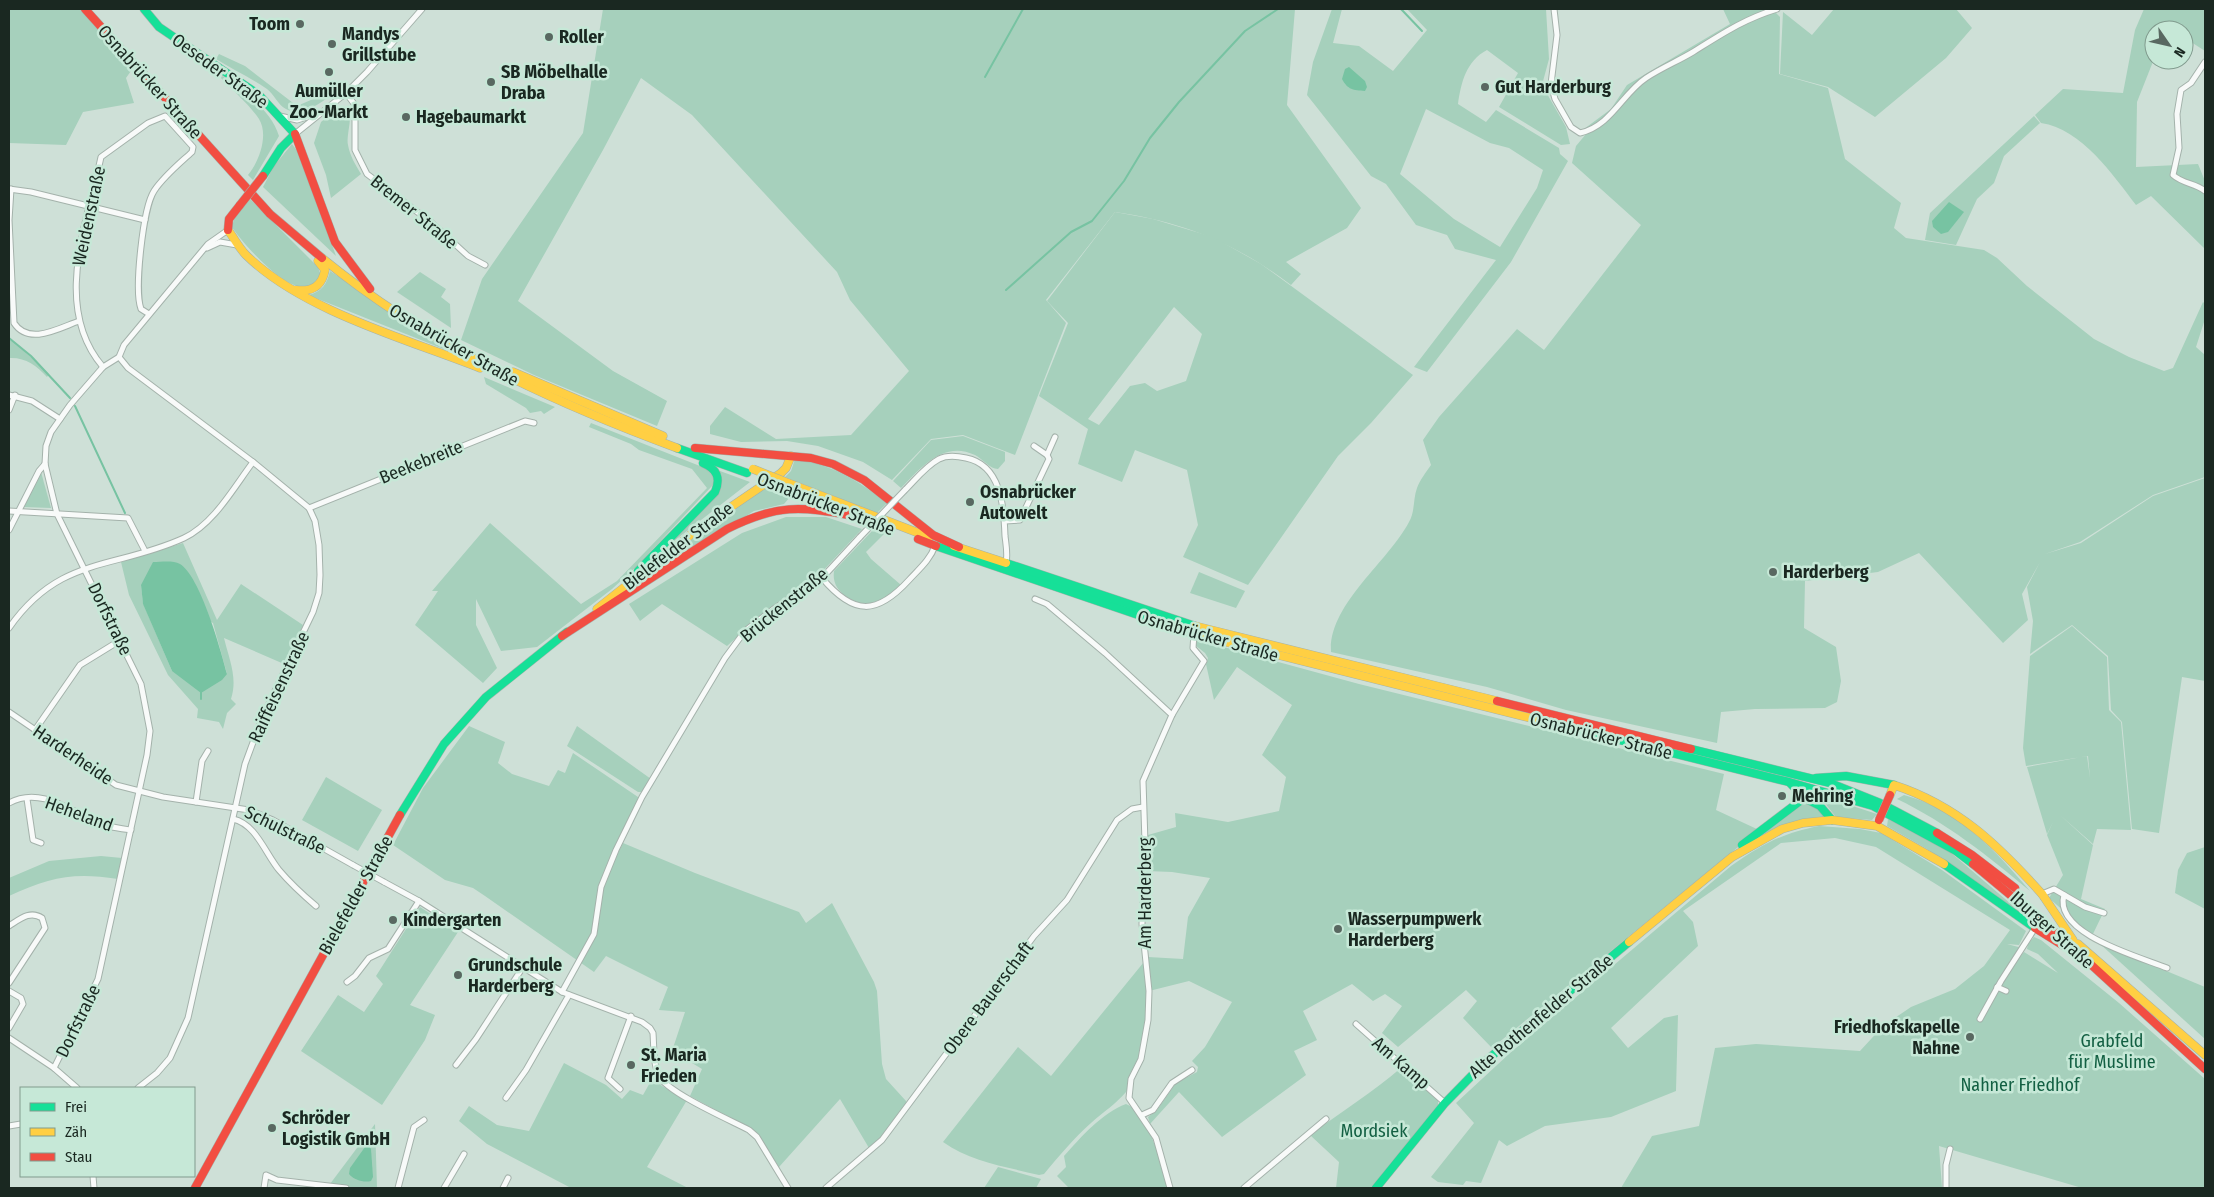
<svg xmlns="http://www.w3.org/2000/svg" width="2214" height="1197" font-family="'Fira Sans Condensed',sans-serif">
  <rect width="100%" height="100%" fill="#cee0d7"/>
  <g fill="#a6d0bc" fill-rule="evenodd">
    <path d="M9 9H81L133 68 126 78 134 103 83 112 66 145 9 143Z"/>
    <path d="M603 9H1295L1287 105 1361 208 1347 228 1286 262 1301 274 1291 285C1235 243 1184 222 1115 212L1046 300 1066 323 1015 455 963 435 931 439 892 480 863 462 818 446 787 441 741 442 710 434V426L725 407 776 439 851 435 909 371 850 300 837 272 692 115 641 78 603 150 518 301 613 371 667 401 657 426 534 375 461 340 482 279 583 133Z"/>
    <path d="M1332 9H1342L1333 43 1359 46 1393 71 1427 30 1407 9H1546L1549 59 1542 85 1566 127 1570 144 1561 145 1499 107 1518 73 1487 50C1466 61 1461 83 1458 104L1486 122 1496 110 1559 148 1560 154 1568 161 1511 262 1427 372 1414 367 1496 260 1455 249 1447 235 1416 225 1386 184 1371 176 1307 95 1313 62ZM1426 109 1490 143 1509 148 1543 170 1537 188 1500 247 1454 219 1400 174Z"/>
    <path d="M1723 9H1772L1780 17 1779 74 1828 88 1845 159 1901 203 1894 228 1906 238 1984 250 1997 258 2027 286 2094 339 2129 357 2164 371 2173 368 2203 302 2205 304V319L2196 347 2205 355V477L2153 495 2080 542 2045 554 2081 543 2153 496 2205 478V681L2182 677 2159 833 2132 829 2122 722 2111 710 2108 656 2072 625 2030 654 2033 621 2027 587 2040 562 2022 594 2028 620 2003 643 1919 553 1878 572 1805 581 1804 628 1836 647 1841 681 1837 702 1825 708 1755 709 1721 712 1717 743 1566 710 1487 687 1331 652C1328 605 1388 562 1409 522 1415 512 1413 499 1417 488 1420 480 1426 472 1431 465L1423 440 1439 417 1517 329 1544 350 1641 225 1572 163 1576 146 1586 134 1584 129 1611 109 1627 85 1730 24Z"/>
    <path d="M1834 9H1956L1972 28 1946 58 1875 117 1828 87 1780 74 1783 12 1812 35Z"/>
    <path d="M2144 9H2205V51L2188 40 2184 42V30H2154V59L2137 102 2136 167 2198 164 2205 181V249L2151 196 2136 205C2113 175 2082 129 2041 123L2035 115 2063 89 2123 93 2135 30Z"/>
    <path d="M219 54 245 66 297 106 334 90 335 92C322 102 303 118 286 109 278 105 274 94 267 89 251 78 232 69 216 59Z"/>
    <path d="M222 76C244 91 271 110 279 136L253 180 248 175C259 162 269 135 259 119 249 104 233 91 221 78Z"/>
    <path d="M341 106 347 107C354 117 346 133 348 145 350 156 355 164 361 174L331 198 326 175 314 143 321 122Z"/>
    <path d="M2034 116 2040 123 2004 156 1994 183 1977 199 1956 245 1925 240 1930 213Z"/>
    <path d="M292 144 301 156 336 256 263 187 274 166Z"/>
    <path d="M250 199 318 267 321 276C319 278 317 283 314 285 293 301 242 243 232 227L235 216Z"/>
    <path d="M1115 212 1153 219 1213 237 1261 264 1413 375 1371 423 1338 456 1248 585 1183 557 1198 525 1187 470 1135 450 1122 482 1078 464 1088 429 1039 396 1068 323 1047 301ZM1174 307 1202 334 1186 381 1157 391 1145 383 1130 386 1099 425 1088 419Z"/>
    <path d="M330 271 451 352 308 295C322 292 327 284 330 271Z"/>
    <path d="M420 272 446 289 441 297 450 304 451 328 397 292Z"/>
    <path d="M9 337 49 374 47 377C36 365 25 357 9 358Z"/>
    <path d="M484 377 555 407 544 414 541 411 530 413 526 408 486 384Z"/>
    <path d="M591 423 705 468 713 476V485L637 566 612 589 537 647 501 651 476 599V625L497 668 483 683 415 625 438 591H432L490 523 581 604 617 581 707 488 692 469 639 450 631 444 589 427Z"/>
    <path d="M963 436 1005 452V461L998 469C990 469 983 459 975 455 944 440 921 467 901 488L893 481 931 440Z"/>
    <path d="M795 459C831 464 859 481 887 503L877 513 785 477 791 471Z"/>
    <path d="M720 471 750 482 665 548 715 496Z"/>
    <path d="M41 472 51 508 24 507Z"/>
    <path d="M764 487 790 497 784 504 754 511 650 576 648 573 747 497Z"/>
    <path d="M786 517H826L862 529 820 574 763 614 727 646 662 604 640 621 629 604 742 533Z"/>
    <path d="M873 530 885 533 866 552 871 559 901 585 887 597 867 605C850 601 831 591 834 571Z"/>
    <path d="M183 543 217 620 241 584 303 625 284 664 224 638C229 659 238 678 231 699L236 704 227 713 223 729 219 722 197 718 198 709 168 675 129 595 121 562ZM141 585 213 623 227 674 172 671 143 603Z"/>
    <path d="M1199 572 1245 591 1236 608 1190 593Z"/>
    <path d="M2072 626 2107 657 2109 710 2121 722 2131 830 2097 829 2093 844 2060 815 2093 845 2081 899 2105 909 2092 936 2049 898 2063 875 2047 835 2053 822 2047 834 2027 767 2087 756 2090 778 2088 756 2026 766 2023 748 2030 656Z"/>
    <path d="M1198 640 1359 684 1724 774 1716 810 1759 830 1492 1048 1463 1018 1477 1001 1466 990 1398 1047 1382 1033 1402 1006 1385 994 1373 1001 1352 984 1303 1011 1317 1040 1294 1051 1306 1075 1222 1137 1179 1092 1150 1124 1148 1117 1157 1110 1176 1083 1197 1072 1198 1067 1192 1061 1205 1047 1232 1002 1189 981 1149 991C1148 1020 1144 1069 1126 1092 1116 1104 1103 1112 1091 1123 1074 1138 1059 1156 1044 1174L1039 1175C1007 1167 971 1162 943 1142L1018 1047 1051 1076 1148 957 1183 959 1188 917 1210 878 1172 872 1146 871 1148 835 1176 827 1175 813 1228 822 1279 811 1286 777 1262 755 1292 705 1237 667 1214 700 1206 664 1208 658 1205 653 1195 645Z"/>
    <path d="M469 726 505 742 498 763 512 774 549 786 558 770 565 773 573 753 638 797V801L609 860 614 861 623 843 695 873 799 912 806 923 832 903 874 982 877 991 882 1064 886 1079 906 1101V1104L884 1134 869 1148 840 1099 779 1167 756 1132 690 1096 702 1069 672 1051 685 1012 659 1010 668 987 606 956 594 972 485 896 473 888 445 880 393 845 423 788Z"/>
    <path d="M577 726 651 779 643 792H638L567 746Z"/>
    <path d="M326 777 382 810 358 851 302 820Z"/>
    <path d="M1805 791 1813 793 1877 814 1872 820 1836 817 1824 802 1808 796Z"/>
    <path d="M1904 795C1957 809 1996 851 2030 891 1988 856 1947 823 1897 799Z"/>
    <path d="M1804 802 1814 803 1825 811 1824 817 1784 825 1759 836Z"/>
    <path d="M1888 819 1950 852 2018 910 2019 913 1927 849 1887 826Z"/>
    <path d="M1819 826 1860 829 1881 833 1942 870 2026 931 2019 945 2007 944 2022 948 2009 971 2024 952 2058 973 2038 954 2027 949 2028 944 2034 937 2041 940 2119 1003 2205 1079V1188H2082L1939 1146 1942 1188H1621L1652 1136 1699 1126 1715 1048 1756 1044 1860 1051 1883 1026 1911 1007 1955 989 1984 966 2010 930 1876 847 1835 838 1781 843 1683 911 1693 922 1698 946 1611 1028 1628 1048 1664 1018 1678 1015 1676 1091 1611 1117 1545 1126 1507 1146 1499 1140 1481 1183 1466 1181 1463 1185 1438 1182 1431 1177 1474 1123 1456 1103 1510 1053 1731 866C1763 844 1780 834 1819 826Z"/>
    <path d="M2205 847V909L2175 893 2178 870 2187 853Z"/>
    <path d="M101 856 122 858 118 879C73 872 50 877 9 896V878L49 861Z"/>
    <path d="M420 907 458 932 410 1005 435 1015 425 1040 382 1105 301 1051 338 995 364 1012 383 984 376 976Z"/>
    <path d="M2099 943 2205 987V1039Z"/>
    <path d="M564 1063 606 1085 622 1099 630 1090 643 1095 652 1079H655L662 1086 687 1100 647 1167 688 1188H571L487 1144 459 1121 469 1106 497 1125 529 1131Z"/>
    <path d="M1402 1067 1438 1100V1106L1371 1188H1336L1339 1162 1310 1135C1341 1112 1373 1092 1402 1067Z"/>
    <path d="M1126 1104C1149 1112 1162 1167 1168 1188H1069L1057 1176 1066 1167 1064 1156C1081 1137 1102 1113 1126 1104Z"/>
    <path d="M375 1124 377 1188H327Z"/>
    <path d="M998 1167 1041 1179 1036 1188H984Z"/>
  </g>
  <g fill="#77c3a2">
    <path d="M1349 67 1365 81 1367 87 1365 91C1353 90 1348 90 1342 79L1345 69Z"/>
    <path d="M1949 202 1964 212 1948 232 1941 234 1933 227 1932 221Z"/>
    <path d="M153 562C161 562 173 560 180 564 200 576 221 650 227 674L222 680 201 693 172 671 143 604 141 585Z"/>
    <path d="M369 1146 371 1149 373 1177 371 1181C364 1183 354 1180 349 1174L350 1168 365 1147Z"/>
  </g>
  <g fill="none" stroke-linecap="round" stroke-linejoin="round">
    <g stroke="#77c3a2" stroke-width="2">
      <path d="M1401 9 1422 31"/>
      <path d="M985 77 1023 9"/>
      <path d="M1006 290 1071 232 1092 221 1124 181 1150 138 1179 102 1245 31 1278 9"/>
      <path d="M9 338 31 356 70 398"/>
      <path d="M75 406 125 513"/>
      <path d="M201 692V699"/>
    </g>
    <g stroke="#a4b2ab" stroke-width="7">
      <g id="street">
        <path d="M1554 9 1557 35 1551 84 1555 99 1571 127 1580 133C1611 126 1622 94 1646 78 1661 68 1678 61 1693 52 1722 34 1744 19 1777 9"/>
        <path d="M2205 62 2191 83 2181 90 2177 114 2179 148 2173 175C2183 184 2195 183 2205 191"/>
        <path d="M346 93 355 105V150L367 174 432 223 468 256 485 265"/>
        <path d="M280 116 297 120 317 114"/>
        <path d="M295 134 346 93 367 72 422 9"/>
        <path d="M9 189 31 192 145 220"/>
        <path d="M11 189 9 220 14 323C29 346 59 328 79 321"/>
        <path d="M207 248 220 242 237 245"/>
        <path d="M119 357 128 368 253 462 309 508 315 521 319 545 320 575 319 593 313 612 262 718 245 764 188 1018 170 1058 157 1073 138 1088"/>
        <path d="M103 367C52 308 87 223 101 157L148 123 165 116 193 147 192 152C179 164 164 176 154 191 143 208 134 290 141 309L149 314"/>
        <path d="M9 395 32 401 60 419"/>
        <path d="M9 410 15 395"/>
        <path d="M1034 446 1047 455"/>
        <path d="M905 490C916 479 926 466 939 459 947 455 957 456 966 458 1001 465 1004 506 1005 536 1006 545 1008 554 1006 563"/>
        <path d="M309 508 525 421 534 423"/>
        <path d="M9 511 128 518 145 551"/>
        <path d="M1005 521 1020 520 1049 459 1047 455 1055 437"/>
        <path d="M9 530 39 471 45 464"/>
        <path d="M822 578C854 616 877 615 909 580 919 569 930 560 935 546"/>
        <path d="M1035 599 1047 604 1105 653 1172 715"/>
        <path d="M9 628C60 555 114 570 184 538 214 524 234 487 253 462"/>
        <path d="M9 712 116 785 163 797 249 810 273 820 353 865"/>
        <path d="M35 730 80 665 119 641"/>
        <path d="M27 799 33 840 41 843"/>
        <path d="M196 802 202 761 208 751"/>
        <path d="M9 803C44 784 77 817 108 826 116 828 124 829 131 830"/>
        <path d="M233 819C256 824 265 853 279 870 290 883 303 895 316 906"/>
        <path d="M384 882 419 901 562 992 642 1022 650 1028 653 1033C654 1046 653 1064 659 1076 668 1093 730 1120 749 1130L757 1137 788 1188"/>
        <path d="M2042 894 2054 889 2085 907 2104 913"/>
        <path d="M2064 895C2053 934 2140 957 2167 968"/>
        <path d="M9 926C20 919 30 910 42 918L45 928 9 983"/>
        <path d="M347 982 355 976 369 958 388 949 419 901"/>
        <path d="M1997 987 2006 991"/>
        <path d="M9 991 21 998 23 1004 9 1028"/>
        <path d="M562 992 594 934 601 887 616 850 642 797 725 658 745 631 775 608 822 578 860 537"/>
        <path d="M1980 1019 2001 981 2035 928"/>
        <path d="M1356 1024 1445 1103"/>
        <path d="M9 1038 54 1068 77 1088"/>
        <path d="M456 1065 476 1039 523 967"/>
        <path d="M54 1068 98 979 147 755 150 731 141 684 57 514 45 464 46 446 51 432 70 405 103 367 119 357 124 345 208 244 228 230"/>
        <path d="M620 1089 608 1078 631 1016"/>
        <path d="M506 1098 526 1070 569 995"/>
        <path d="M1142 1115 1153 1110 1172 1083 1192 1070"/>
        <path d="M9 1126 21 1124"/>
        <path d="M93 1176 94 1188"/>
        <path d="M264 1188 266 1175 277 1180 346 1188"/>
        <path d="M398 1188 414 1127 424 1120"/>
        <path d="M444 1188 464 1154"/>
        <path d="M503 1188 508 1178"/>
        <path d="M826 1188 882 1140 1034 936 1067 900 1117 820 1132 809 1143 807"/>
        <path d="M1170 1188 1156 1138 1129 1098 1131 1079 1141 1059 1148 1020 1149 991 1142 924 1145 843 1143 781 1172 715 1204 661 1193 648 1194 634"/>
        <path d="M1244 1188 1326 1119"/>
        <path d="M1946 1188V1165L1950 1149"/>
      </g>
    </g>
    <g stroke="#a4b2ab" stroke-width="9">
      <g id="fast">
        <path d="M144 9 159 27 259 95 295 134 281 148 263 176"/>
        <path d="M677 448 747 473"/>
        <path d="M936 546 1194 634"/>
        <path d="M1006 563 1195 626"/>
        <path d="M638 571 715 492C721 478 717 469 703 463"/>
        <path d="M1567 727 1789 782 1873 806 1956 851 1973 864"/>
        <path d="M1691 749 1830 783 1880 803 1937 833"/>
        <path d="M1816 778 1846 776 1894 785"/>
        <path d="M1790 783 1804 798"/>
        <path d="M400 815 444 744 486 697 567 632"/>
        <path d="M1742 845 1804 798 1820 806 1832 820"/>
        <path d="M1944 864 2035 928"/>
        <path d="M1376 1188 1445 1103 1488 1059 1629 942"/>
      </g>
    </g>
    <g stroke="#a4b2ab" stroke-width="9">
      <g id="slow">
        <path d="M228 230C234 238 239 248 246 255 303 311 407 339 480 368"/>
        <path d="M322 258C428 345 550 401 677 448"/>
        <path d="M296 290C312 292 322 286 325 270L318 261"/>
        <path d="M513 372 663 436"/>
        <path d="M783 481 929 537"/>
        <path d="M954 546 1006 563"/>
        <path d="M597 609 694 532 781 473 786 468 791 456"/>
        <path d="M1195 626 1497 701"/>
        <path d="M1194 634 1567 727"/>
        <path d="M1890 795 1894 785C1958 806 1998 845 2042 894"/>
        <path d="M2042 894 2073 940"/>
        <path d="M1629 942 1732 857 1782 829 1803 823 1832 820 1877 826 1944 864"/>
        <path d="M2078 944 2205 1055"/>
      </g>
    </g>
    <g stroke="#a4b2ab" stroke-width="9">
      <g id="jam">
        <path d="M85 9 270 214 322 258"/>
        <path d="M295 134 335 242 370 289"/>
        <path d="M228 230 229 219 240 205"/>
        <path d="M695 448 811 458 833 464 864 480 933 535 959 547"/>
        <path d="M918 539 936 546"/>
        <path d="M562 636 727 529C777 504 800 506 854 516"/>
        <path d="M1497 701 1691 749"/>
        <path d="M1937 833 1972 855 2015 888"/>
        <path d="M1973 864 2062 938 2205 1069"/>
        <path d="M2035 928 2064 946"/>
        <path d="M195 1188 400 815"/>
      </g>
    </g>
    <use href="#street" stroke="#f8faf9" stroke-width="5"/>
    <use href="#fast" stroke="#16e098" stroke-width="8"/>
    <use href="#slow" stroke="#ffcf43" stroke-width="8"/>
    <use href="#jam" stroke="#f24e42" stroke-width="8"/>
    <g stroke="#a4b2ab" stroke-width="7" stroke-linecap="butt">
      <g id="street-bridge">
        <path d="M860 537 905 490"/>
        <path d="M353 865 384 882"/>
      </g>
    </g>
    <g stroke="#a4b2ab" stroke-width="9" stroke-linecap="butt">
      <path id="slow-bridge" d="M753 469 783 481"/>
    </g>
    <g stroke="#a4b2ab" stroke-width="9" stroke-linecap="butt">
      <g id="jam-bridge">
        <path d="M240 205 263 176"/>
        <path d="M1879 820 1890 795"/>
      </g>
    </g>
    <use href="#street-bridge" stroke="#f8faf9" stroke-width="5"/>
    <use href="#slow-bridge" stroke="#ffcf43" stroke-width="8"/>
    <use href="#jam-bridge" stroke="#f24e42" stroke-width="8"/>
  </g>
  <g fill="#596861" stroke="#c6e8d7" stroke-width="2">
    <circle cx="300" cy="24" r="5"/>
    <circle cx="549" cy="37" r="5"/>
    <circle cx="332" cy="44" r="5"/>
    <circle cx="329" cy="72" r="5"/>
    <circle cx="491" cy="82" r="5"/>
    <circle cx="1485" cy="87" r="5"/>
    <circle cx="406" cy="117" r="5"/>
    <circle cx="970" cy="502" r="5"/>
    <circle cx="1773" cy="572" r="5"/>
    <circle cx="1782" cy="796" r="5"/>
    <circle cx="393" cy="920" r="5"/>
    <circle cx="1338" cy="929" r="5"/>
    <circle cx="458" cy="975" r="5"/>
    <circle cx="1970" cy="1037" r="5"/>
    <circle cx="631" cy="1065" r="5"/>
    <circle cx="272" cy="1128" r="5"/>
  </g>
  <g text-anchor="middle" stroke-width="5" stroke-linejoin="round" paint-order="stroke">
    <g font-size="18" font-weight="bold" fill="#1a2821" stroke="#c6e8d7" text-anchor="start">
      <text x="290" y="30" text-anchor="end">Toom</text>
      <text x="342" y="40">Mandys<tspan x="342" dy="21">Grillstube</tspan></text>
      <text x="559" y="43">Roller</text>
      <text x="501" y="78">SB Möbelhalle<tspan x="501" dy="21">Draba</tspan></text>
      <text x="1495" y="93">Gut Harderburg</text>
      <text x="329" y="97" text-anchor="middle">Aumüller<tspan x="329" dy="21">Zoo-Markt</tspan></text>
      <text x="416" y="123">Hagebaumarkt</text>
      <text x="980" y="498">Osnabrücker<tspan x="980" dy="21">Autowelt</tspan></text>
      <text x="1783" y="578">Harderberg</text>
      <text x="1792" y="802">Mehring</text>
      <text x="1348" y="925">Wasserpumpwerk<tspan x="1348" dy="21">Harderberg</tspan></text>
      <text x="403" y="926">Kindergarten</text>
      <text x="468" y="971">Grundschule<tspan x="468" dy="21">Harderberg</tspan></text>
      <text x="1960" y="1033" text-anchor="end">Friedhofskapelle<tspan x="1960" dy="21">Nahne</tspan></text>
      <text x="641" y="1061">St. Maria<tspan x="641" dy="21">Frieden</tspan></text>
      <text x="282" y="1124">Schröder<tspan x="282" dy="21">Logistik GmbH</tspan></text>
    </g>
    <g font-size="18" fill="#1a2821" stroke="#c6e8d7">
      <text transform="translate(220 71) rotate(36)" y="6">Oeseder Straße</text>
      <text transform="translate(150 82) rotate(48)" y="6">Osnabrücker Straße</text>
      <text transform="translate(414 212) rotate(39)" y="6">Bremer Straße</text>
      <text transform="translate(89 216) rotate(-78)" y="6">Weidenstraße</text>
      <text transform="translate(454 345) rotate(30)" y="6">Osnabrücker Straße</text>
      <text transform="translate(421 462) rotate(-22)" y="6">Beekebreite</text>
      <text transform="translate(826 504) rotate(21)" y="6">Osnabrücker Straße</text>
      <text transform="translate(678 546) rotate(-37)" y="6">Bielefelder Straße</text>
      <text transform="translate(784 605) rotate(-39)" y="6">Brückenstraße</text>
      <text transform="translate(110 619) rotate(64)" y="6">Dorfstraße</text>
      <text transform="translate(1208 636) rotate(16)" y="6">Osnabrücker Straße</text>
      <text transform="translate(279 687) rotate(-65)" y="6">Raiffeisenstraße</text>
      <text transform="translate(1601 736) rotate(14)" y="6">Osnabrücker Straße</text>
      <text transform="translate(73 755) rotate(34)" y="6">Harderheide</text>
      <text transform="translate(79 814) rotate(20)" y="6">Heheland</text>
      <text transform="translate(285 830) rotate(26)" y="6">Schulstraße</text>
      <text transform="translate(1145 893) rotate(-90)" y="6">Am Harderberg</text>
      <text transform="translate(356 895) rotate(-61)" y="6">Bielefelder Straße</text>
      <text transform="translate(2052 930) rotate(42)" y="6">Iburger Straße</text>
      <text transform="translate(988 998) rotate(-53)" y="6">Obere Bauerschaft</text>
      <text transform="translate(1541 1016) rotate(-40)" y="6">Alte Rothenfelder Straße</text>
      <text transform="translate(78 1021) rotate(-64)" y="6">Dorfstraße</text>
      <text transform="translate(1401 1063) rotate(41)" y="6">Am Kamp</text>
    </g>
    <g font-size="18" fill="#136043" stroke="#c6e8d7">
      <text x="2112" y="1047">Grabfeld<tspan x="2112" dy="21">für Muslime</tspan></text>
      <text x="2020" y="1091">Nahner Friedhof</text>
      <text x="1374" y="1137">Mordsiek</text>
    </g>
  </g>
  <rect width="2214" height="1197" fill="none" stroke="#1a2821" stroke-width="20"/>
  <rect x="20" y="1087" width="175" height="90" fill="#c6e8d7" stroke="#819b8e"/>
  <rect x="30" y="1103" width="25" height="8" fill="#16e098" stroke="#819b8e"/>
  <text x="65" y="1112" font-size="15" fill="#1a2821">Frei</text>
  <rect x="30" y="1128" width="25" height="8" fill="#ffcf43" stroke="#819b8e"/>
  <text x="65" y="1137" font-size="15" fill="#1a2821">Zäh</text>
  <rect x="30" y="1153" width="25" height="8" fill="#f24e42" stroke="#819b8e"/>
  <text x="65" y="1162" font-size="15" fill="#1a2821">Stau</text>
  <g transform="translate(2169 45) rotate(124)"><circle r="24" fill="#c6e8d7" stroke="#819b8e"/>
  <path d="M0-4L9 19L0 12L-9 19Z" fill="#596861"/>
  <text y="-8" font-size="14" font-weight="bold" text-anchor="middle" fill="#1a2821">N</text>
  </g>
</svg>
